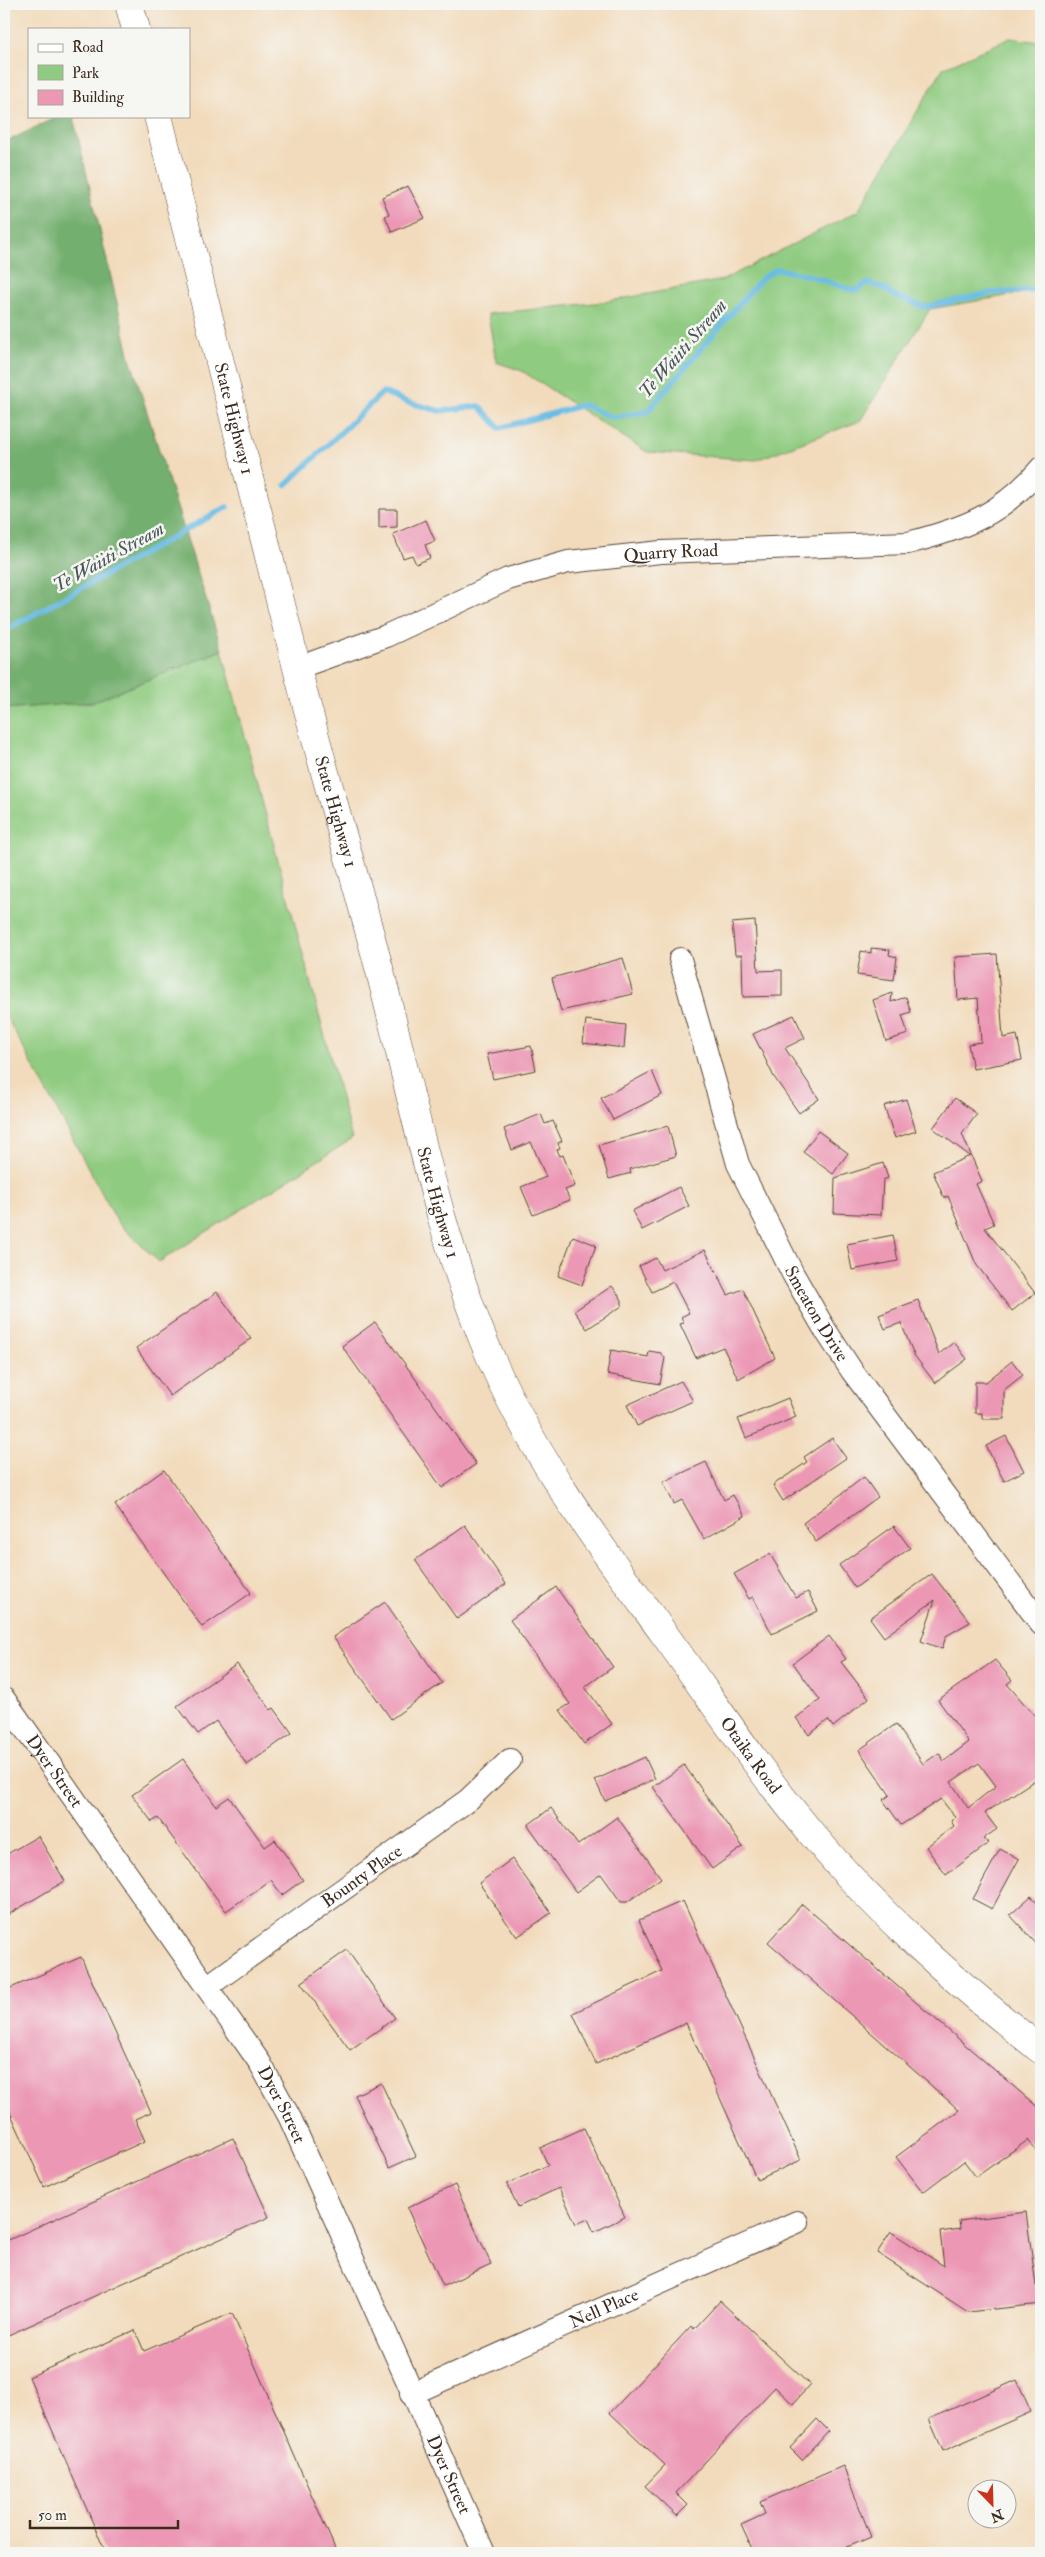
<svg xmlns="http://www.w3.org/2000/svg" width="1045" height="2557" font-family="'IM FELL Double Pica',serif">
  <rect width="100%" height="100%" fill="#f6f6f2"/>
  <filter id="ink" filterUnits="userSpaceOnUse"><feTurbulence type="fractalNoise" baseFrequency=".02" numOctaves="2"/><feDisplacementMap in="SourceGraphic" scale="10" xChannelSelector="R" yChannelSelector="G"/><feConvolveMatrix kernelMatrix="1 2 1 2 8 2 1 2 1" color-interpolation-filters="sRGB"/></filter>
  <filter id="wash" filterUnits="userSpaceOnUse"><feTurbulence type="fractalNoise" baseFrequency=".0096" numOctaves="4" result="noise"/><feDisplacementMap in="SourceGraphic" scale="20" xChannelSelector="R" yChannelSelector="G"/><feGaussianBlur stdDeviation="1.12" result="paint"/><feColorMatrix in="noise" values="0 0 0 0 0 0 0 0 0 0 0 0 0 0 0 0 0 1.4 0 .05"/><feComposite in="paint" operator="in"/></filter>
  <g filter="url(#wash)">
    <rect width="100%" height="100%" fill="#f2dbbc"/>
    <g fill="#8fcb80" stroke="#657a4f">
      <path d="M1010 38 1041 42V290L930 309 860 421 756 460 647 452 522 371 496 362 488 314 604 302 723 280 858 211 943 68Z"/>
      <path d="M222 650 352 1139 159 1262 118 1223 4 1012V709L93 702Z"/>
    </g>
    <path fill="#73af6e" stroke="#576c46" d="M58 116H73L130 358 222 650 93 702 4 709V143Z"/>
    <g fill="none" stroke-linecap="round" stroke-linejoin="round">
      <g stroke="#68bbe4" stroke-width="5.5">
        <path d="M286 485 383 392 407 402 440 411 479 406 500 428 583 405 612 417 647 412 761 279 777 269 810 276 855 291 868 283 883 288 895 296 924 307 991 293 1041 290"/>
        <path d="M4 631 227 507"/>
      </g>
    </g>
    <g id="blocks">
      <g fill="#ec98b5" fill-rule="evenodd">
        <path d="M408 186 425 218 392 232 385 216 389 214 382 197Z"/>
        <path d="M379 509H397V527L379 528Z"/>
        <path d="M426 520 435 541 425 545 430 558 416 564 412 555 403 558 393 534Z"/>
        <path d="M755 921 758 971 782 970V996L743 997 742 955H735L732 923Z"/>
        <path d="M871 948 890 950 889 955 897 957 894 980 857 975 861 951 871 953Z"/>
        <path d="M997 954 1003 1038 1017 1035 1022 1060 973 1069 968 1044 981 1042 978 998 958 1000 955 957Z"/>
        <path d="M623 958 633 994 561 1011 552 978Z"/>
        <path d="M892 993 891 1002 906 997 911 1012 902 1015 908 1034 886 1041 873 1000Z"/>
        <path d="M794 1015 805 1038 785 1048 819 1099 799 1113 774 1077 753 1034Z"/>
        <path d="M586 1020 626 1025 624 1048 583 1043Z"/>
        <path d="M531 1046 536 1070 493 1079 487 1054Z"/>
        <path d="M652 1071 662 1095 613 1120 601 1098Z"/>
        <path d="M955 1098 977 1114 962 1134 982 1181 976 1184 994 1224 985 1228 1035 1293 1012 1311 976 1264 948 1196 944 1198 933 1172 970 1156 933 1128Z"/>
        <path d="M906 1099 916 1131 895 1138 884 1106Z"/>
        <path d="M541 1114 545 1124 553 1121 562 1141 558 1143 560 1148 557 1150 560 1156 563 1155 575 1186 565 1190 570 1200 533 1215 521 1187 546 1177 531 1142 512 1150 504 1129Z"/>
        <path d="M668 1126 676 1156 630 1169 631 1173 609 1179 599 1145Z"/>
        <path d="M818 1131 848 1153 833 1174 803 1152Z"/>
        <path d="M883 1163 888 1178 883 1180 881 1215 834 1213 835 1178Z"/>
        <path d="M679 1187 689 1206 642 1230 632 1211Z"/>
        <path d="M893 1235 898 1261 852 1270 847 1244Z"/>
        <path d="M573 1236 596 1245 582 1285 558 1276Z"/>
        <path d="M705 1250 728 1295 743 1289 775 1358 738 1379 723 1347 696 1358 680 1324 684 1323 681 1317 689 1313 673 1282 652 1292 639 1266 656 1258 662 1270Z"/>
        <path d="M612 1286 622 1300V1306L587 1329 574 1311Z"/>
        <path d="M217 1292 251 1339 170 1396 136 1348Z"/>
        <path d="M918 1300 939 1354 954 1342 967 1359 935 1383 914 1355 901 1323 885 1329 879 1315Z"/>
        <path d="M375 1322 476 1464 442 1488 342 1346Z"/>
        <path d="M611 1350 648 1357 649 1351 661 1353 665 1358 660 1384 607 1374Z"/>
        <path d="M1012 1361 1023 1375 1004 1390V1419H982V1413H975V1382H986Z"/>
        <path d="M681 1381 693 1401 637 1426 627 1405Z"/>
        <path d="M788 1398 796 1417 746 1438 738 1419Z"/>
        <path d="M1006 1436 1024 1471 1004 1481 986 1446Z"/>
        <path d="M832 1438 846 1458 783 1501 773 1485 807 1462 804 1457Z"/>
        <path d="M706 1462 724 1500 733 1495 745 1516 704 1539 682 1500 674 1504 663 1482Z"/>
        <path d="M164 1470 251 1593 202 1627 115 1505Z"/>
        <path d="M864 1477 878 1497 816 1542 803 1523Z"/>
        <path d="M465 1525 506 1584 457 1619 415 1560Z"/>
        <path d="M894 1526 910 1548 855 1588 839 1565Z"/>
        <path d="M770 1554 796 1598 808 1592 818 1611 772 1634 753 1597 749 1599 734 1574Z"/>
        <path d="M932 1574 970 1622 946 1636 942 1649 921 1641 935 1600 884 1637 870 1618Z"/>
        <path d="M556 1587 613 1667 585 1687 612 1724 584 1744 560 1710 570 1704 510 1620Z"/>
        <path d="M385 1602 442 1683 391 1719 333 1637Z"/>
        <path d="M829 1636 846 1659 841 1662 869 1698 833 1727 828 1720 809 1735 796 1718 820 1700 793 1663Z"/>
        <path d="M995 1660 1012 1680 1007 1684 1041 1723V1776L985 1813 997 1829 983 1839 989 1843 946 1875 926 1847 954 1826 951 1821 955 1817 941 1799 901 1825 883 1800 890 1795 859 1750 896 1724 923 1764 939 1753 944 1761 969 1742 938 1700ZM979 1763 996 1786 968 1808 951 1782Z"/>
        <path d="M237 1664 271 1710 274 1708 292 1733 247 1765 216 1721 198 1734 177 1706Z"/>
        <path d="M645 1757 655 1779 605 1801 595 1780Z"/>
        <path d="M183 1759 216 1806 229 1797 265 1847 275 1840 303 1880 282 1895 271 1880 226 1911 158 1818 152 1822 132 1795Z"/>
        <path d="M684 1765 743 1847 712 1869 653 1787Z"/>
        <path d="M551 1808 578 1845 617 1817 661 1878 627 1902H621L601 1874 576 1892 528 1825Z"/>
        <path d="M38 1836 65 1881 4 1917V1856Z"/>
        <path d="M1000 1849 1019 1859 992 1909 973 1899Z"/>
        <path d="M512 1859 551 1913 517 1937 479 1883Z"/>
        <path d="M1031 1896 1041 1908V1949L1010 1915Z"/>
        <path d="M683 1901 801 2160 757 2180 686 2023 596 2064 573 2013 662 1971 639 1920Z"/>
        <path d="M802 1904 1041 2110V2158L1028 2140 976 2177 964 2161 923 2192 896 2157 959 2110 768 1942Z"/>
        <path d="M347 1950 395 2018 350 2050 301 1983Z"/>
        <path d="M81 1957 151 2112 135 2119 145 2141 44 2187 4 2099V1991Z"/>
        <path d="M381 2083 416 2156 389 2168 355 2095Z"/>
        <path d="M584 2128 625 2217 594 2232 588 2219 576 2224 559 2188 518 2207 507 2184 548 2165 540 2148Z"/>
        <path d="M233 2138 269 2217 4 2337V2242Z"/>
        <path d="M455 2185 491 2264 443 2286 407 2208Z"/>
        <path d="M1026 2212 1036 2286H1041V2304L968 2312 877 2253 891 2232 944 2266 940 2232 960 2229 959 2221Z"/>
        <path d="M720 2301 810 2385 793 2404 775 2387 676 2493 688 2505 677 2516 645 2486 665 2465 610 2413 691 2326 694 2329Z"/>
        <path d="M232 2313 337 2553H106L29 2377 135 2330 144 2351Z"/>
        <path d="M1017 2380 1031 2412 943 2451 929 2419Z"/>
        <path d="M817 2419 829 2431 802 2460 790 2448Z"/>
        <path d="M843 2466 871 2537 833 2553H754L741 2525 765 2514 760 2502Z"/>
      </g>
    </g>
  </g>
  <g filter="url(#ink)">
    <use href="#blocks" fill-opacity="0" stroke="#564536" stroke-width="1"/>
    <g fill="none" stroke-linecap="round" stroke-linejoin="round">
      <g stroke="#564536" stroke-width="24">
        <g id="minor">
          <path id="s1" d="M297 668 386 636 508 579 568 562 661 552 908 543C966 528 1002 514 1041 468"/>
          <path id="s2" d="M680 959 738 1164 793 1274 824 1328 852 1371 1041 1624"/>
          <path id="s3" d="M4 1699 260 2063 290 2118 484 2553"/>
          <path id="s4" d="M208 1986 468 1800 510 1760"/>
          <path id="s5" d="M411 2394 797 2222"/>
        </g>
      </g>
      <g stroke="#564536" stroke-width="29">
        <g id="highway">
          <path d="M129 4 136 29"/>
          <path id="s6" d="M158 116C205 300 250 484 297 668 322 767 352 865 378 964 413 1097 437 1236 493 1363 535 1459 600 1546 662 1631 711 1698 757 1769 811 1833 879 1915 958 1984 1041 2050"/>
        </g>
      </g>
      <use href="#minor" stroke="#fff" stroke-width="22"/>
      <use href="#highway" stroke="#fff" stroke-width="28"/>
    </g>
  </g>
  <g text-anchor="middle" stroke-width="5" stroke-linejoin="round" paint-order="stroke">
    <g font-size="18" fill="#3b2a1e" stroke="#f6f6f2">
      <text dy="6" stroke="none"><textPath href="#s6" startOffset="312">State Highway 1</textPath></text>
      <text dy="6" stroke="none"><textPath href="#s1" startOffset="395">Quarry Road</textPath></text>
      <text dy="6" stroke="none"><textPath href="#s6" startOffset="718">State Highway 1</textPath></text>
      <text dy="6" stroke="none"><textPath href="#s6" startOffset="1122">State Highway 1</textPath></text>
      <text dy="6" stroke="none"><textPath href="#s2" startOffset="382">Smeaton Drive</textPath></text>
      <text dy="6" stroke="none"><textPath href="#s6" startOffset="1762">Otaika Road</textPath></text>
      <text dy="6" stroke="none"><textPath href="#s3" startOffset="88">Dyer Street</textPath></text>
      <text dy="6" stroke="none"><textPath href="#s4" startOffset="189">Bounty Place</textPath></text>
      <text dy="6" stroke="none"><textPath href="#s3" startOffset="492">Dyer Street</textPath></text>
      <text dy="6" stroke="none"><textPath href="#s5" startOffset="211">Nell Place</textPath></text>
      <text dy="6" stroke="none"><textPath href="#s3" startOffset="898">Dyer Street</textPath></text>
    </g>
    <g font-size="19" font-style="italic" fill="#485659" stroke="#f6f6f2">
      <text transform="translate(682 348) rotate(-49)" y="7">Te Waiiti Stream</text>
      <text transform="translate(108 556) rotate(-29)" y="7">Te Waiiti Stream</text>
    </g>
  </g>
  <rect width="1045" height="2557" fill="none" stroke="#f6f6f2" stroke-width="20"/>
  <rect x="28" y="28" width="162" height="90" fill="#f6f6f2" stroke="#aba49d"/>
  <rect x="38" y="44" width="25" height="8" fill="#ffffff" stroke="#aba49d"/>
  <text x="72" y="52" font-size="15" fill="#3b2a1e">Road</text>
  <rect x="38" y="65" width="25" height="15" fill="#8fcb80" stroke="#aba49d"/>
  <text x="72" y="78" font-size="15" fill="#3b2a1e">Park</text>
  <rect x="38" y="90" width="25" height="15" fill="#ec98b5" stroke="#aba49d"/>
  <text x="72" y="102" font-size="15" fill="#3b2a1e">Building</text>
  <g transform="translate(992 2504) rotate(157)"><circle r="24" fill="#f6f6f2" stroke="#aba49d"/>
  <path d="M0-4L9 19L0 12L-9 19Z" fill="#c8321e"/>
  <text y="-8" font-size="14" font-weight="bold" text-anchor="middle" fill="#3b2a1e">N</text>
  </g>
  <path d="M30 2520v8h148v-8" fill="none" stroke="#3b2a1e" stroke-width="2.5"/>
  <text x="38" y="2520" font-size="15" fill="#3b2a1e" stroke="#f6f6f2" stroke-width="4" paint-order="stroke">50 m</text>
</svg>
